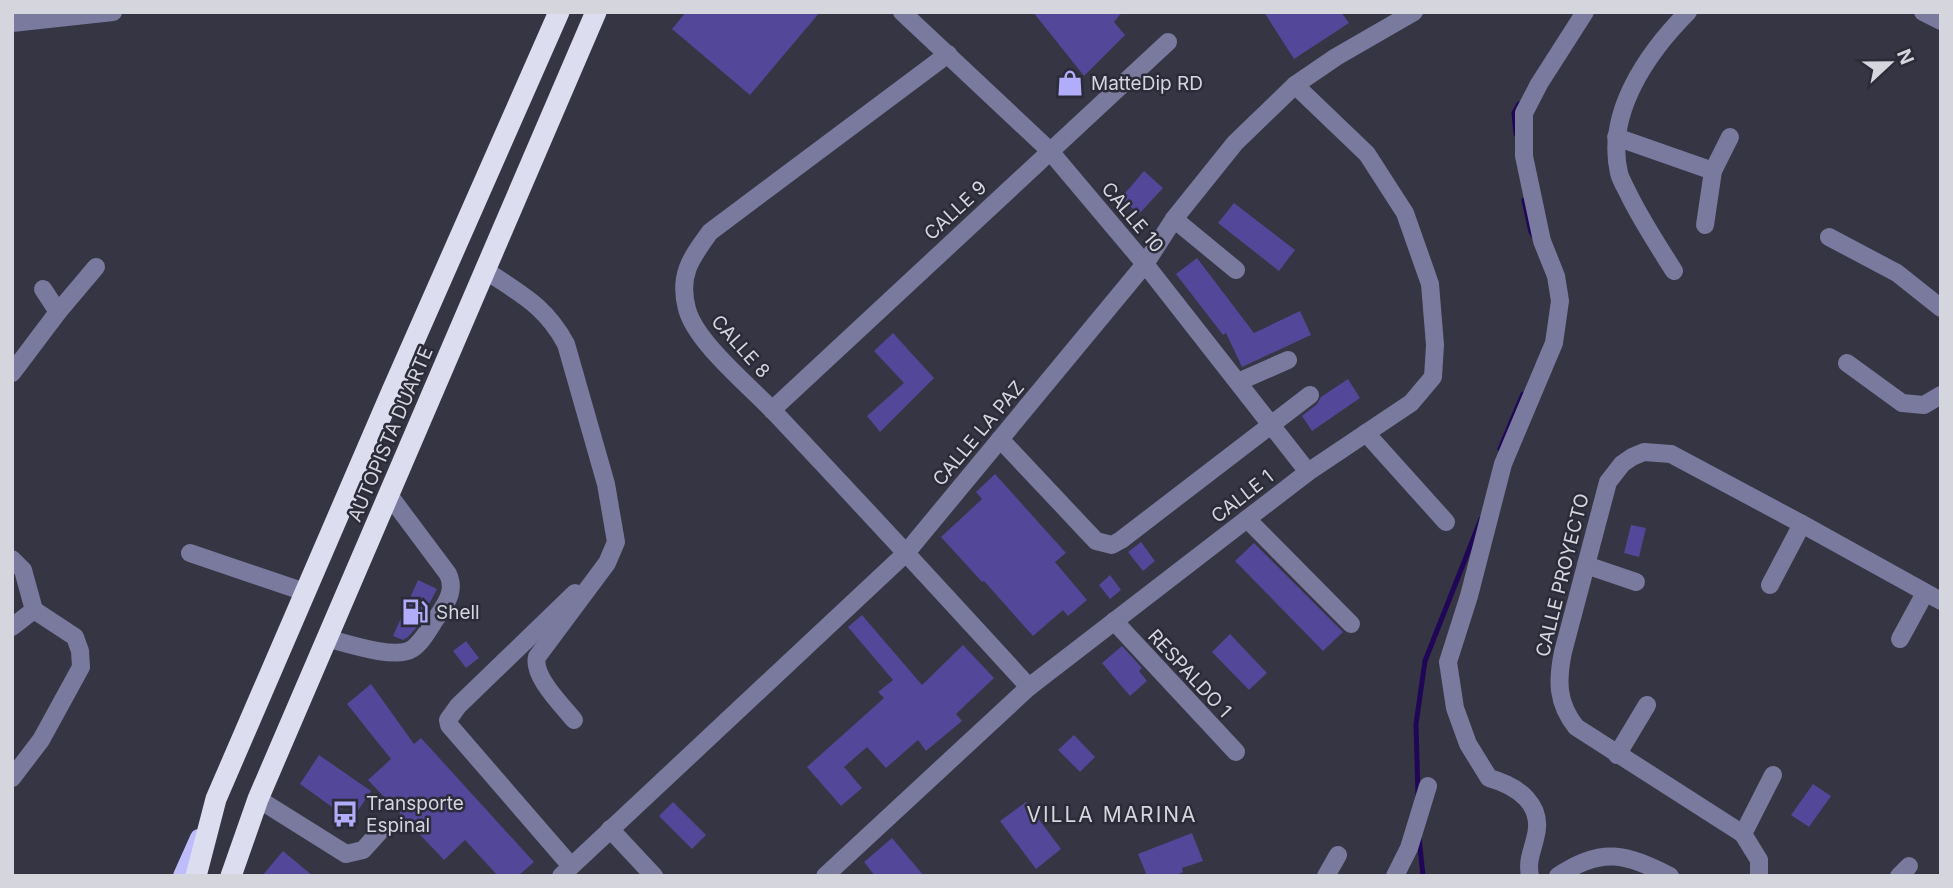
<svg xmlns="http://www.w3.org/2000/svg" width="1953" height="888" font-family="Inter,sans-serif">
  <rect width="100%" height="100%" fill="#353543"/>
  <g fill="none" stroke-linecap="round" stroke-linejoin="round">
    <g stroke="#200657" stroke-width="5">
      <path d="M1516 134 1514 113 1519 104"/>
      <path d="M1524 200 1531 232 1534 237"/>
      <path d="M1500 449 1523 394"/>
      <path d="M1418 796 1416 724 1425 661 1481 519"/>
      <path d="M1419 837 1423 876"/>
    </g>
  </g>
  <g fill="#524798">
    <path d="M686 12H820L750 95 672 29Z"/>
    <path d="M1033 12H1122L1114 22 1125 35 1084 76Z"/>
    <path d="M1264 12H1341L1349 23 1294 59Z"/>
    <path d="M1144 171 1163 188 1139 214 1121 198Z"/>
    <path d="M1234 203 1295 250 1279 271 1218 223Z"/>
    <path d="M1197 258 1254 333 1300 311 1311 335 1242 367 1226 333 1223 335 1176 274Z"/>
    <path d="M893 333 934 378 880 432 867 416 904 383 874 351Z"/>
    <path d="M1348 379 1360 398 1312 431 1302 416 1317 404 1321 397Z"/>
    <path d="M995 474 1066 553 1055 562 1087 600 1068 616 1063 610 1033 636 984 581 982 582 941 537 982 499 976 492Z"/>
    <path d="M1631 525 1646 528 1639 557 1624 553Z"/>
    <path d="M1141 542 1155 561 1143 571 1128 552Z"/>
    <path d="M1254 543 1343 632 1323 651 1235 561Z"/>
    <path d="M1110 575 1121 590 1110 599 1099 585Z"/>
    <path d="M418 580 437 589 417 627 408 637 403 640 393 636Z"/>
    <path d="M862 615 922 685 963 645 994 678 956 714 962 721 926 751 918 740 886 768 867 747 844 767 862 788 841 806 807 767 884 698 878 692 893 680 848 627Z"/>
    <path d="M1230 634 1267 673 1249 690 1212 652Z"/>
    <path d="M466 641 479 658 466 668 453 651Z"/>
    <path d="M1122 646 1142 668 1139 671 1147 681 1130 696 1102 663Z"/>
    <path d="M371 684 414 744 421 738 534 862 518 876H498L465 840 444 860 368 780 391 759 347 704Z"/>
    <path d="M1074 735 1095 757 1080 772 1058 750Z"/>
    <path d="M319 755 371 791 357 812 345 803 339 812 300 784Z"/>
    <path d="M1813 784 1831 796 1809 827 1791 815Z"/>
    <path d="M673 802 706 835 692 849 659 816Z"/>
    <path d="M1026 802 1061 849 1036 869 1000 821Z"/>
    <path d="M1192 833 1203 861 1182 868 1183 872 1174 876H1147L1138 854Z"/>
    <path d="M892 838 924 876H875L864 862Z"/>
    <path d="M283 851 313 876H262Z"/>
  </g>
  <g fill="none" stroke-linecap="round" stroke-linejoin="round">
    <g stroke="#7a799e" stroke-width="18">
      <path d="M902 12 1049 150 1145 264 1308 472"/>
      <path d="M1923 12 1941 21"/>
      <path d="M12 23 113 12"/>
      <path d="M948 54 710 232C691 258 678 275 687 309 696 343 751 387 776 414 861 504 945 595 1029 687"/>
      <path d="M1616 137 1713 171"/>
      <path d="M1174 219 1236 270"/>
      <path d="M1705 225 1713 171 1730 137"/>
      <path d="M1829 237 1897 273 1941 308"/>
      <path d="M485 270C520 294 545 305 566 344L606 484 616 542 607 563 537 657C532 676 562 705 574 720"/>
      <path d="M1674 271C1659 247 1643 223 1630 197 1627 190 1621 181 1619 173 1605 113 1648 52 1688 12"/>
      <path d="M43 289 58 312"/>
      <path d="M1847 363 1902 403 1924 405 1941 395"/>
      <path d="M12 373 58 312 96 267"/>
      <path d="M1238 382 1288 360"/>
      <path d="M772 410 1168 42"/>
      <path d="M1366 433 1446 522"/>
      <path d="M1000 439 1096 541 1112 545 1121 540 1310 395"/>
      <path d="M1247 519 1351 624"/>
      <path d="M190 553 305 592"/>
      <path d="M12 559 23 570 34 610"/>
      <path d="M1586 565 1636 582"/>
      <path d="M1770 585 1802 524"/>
      <path d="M1114 621 1236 752"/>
      <path d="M12 627 34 610"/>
      <path d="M326 638C346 643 395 660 412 649 423 642 431 625 439 614 448 601 455 589 448 574L389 495"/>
      <path d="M1900 639 1925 593"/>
      <path d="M1617 755 1647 705"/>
      <path d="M12 778 41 740 81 667 80 651 75 637 34 610"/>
      <path d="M258 799 346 854 363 850 383 828"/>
      <path d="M610 829 654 876"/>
      <path d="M1743 834 1773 775"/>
      <path d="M571 866 449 725 448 720 458 706 575 593"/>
      <path d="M561 876 906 553 1145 264 1174 219 1235 143 1295 85 1336 57 1414 12"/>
      <path d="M825 876 1029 687 1308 472 1411 403 1433 377 1435 345 1430 284 1405 213 1367 154 1295 85"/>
      <path d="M1326 876 1338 855"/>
      <path d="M1395 876 1409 848 1428 786"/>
      <path d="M1530 876C1527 861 1532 852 1535 839 1545 805 1518 786 1489 778L1468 744 1455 708 1448 662 1469 596 1503 464 1554 343 1560 301 1556 276 1542 241 1524 156V113L1539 84 1585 12"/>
      <path d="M1558 876C1602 846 1626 854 1670 876"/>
      <path d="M1759 876V860L1743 834 1576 727C1557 703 1557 681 1563 652L1608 482 1622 464 1632 457 1644 452 1671 454 1802 524 1941 601"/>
      <path d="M1899 876 1909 866"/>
    </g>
    <path stroke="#bebcfa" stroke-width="18" d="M182 876 199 838"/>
    <g stroke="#ddddf0" stroke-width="21">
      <path d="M196 876 216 799 392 391 559 12"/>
      <path d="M231 876 258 799 596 12"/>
    </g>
  </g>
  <defs>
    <g id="shop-bare" transform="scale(2.1)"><path d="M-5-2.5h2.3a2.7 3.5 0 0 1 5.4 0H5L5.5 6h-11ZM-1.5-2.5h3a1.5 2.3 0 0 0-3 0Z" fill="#b1adfa" stroke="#2b2b39" stroke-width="2.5" paint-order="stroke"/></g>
    <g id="fuel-bare" transform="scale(2.1)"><path d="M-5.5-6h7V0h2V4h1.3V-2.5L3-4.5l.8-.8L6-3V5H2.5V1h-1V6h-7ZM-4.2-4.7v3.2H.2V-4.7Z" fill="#b1adfa" stroke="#2b2b39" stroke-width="2.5" paint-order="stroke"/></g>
    <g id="bus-bare" transform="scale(2.1)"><path d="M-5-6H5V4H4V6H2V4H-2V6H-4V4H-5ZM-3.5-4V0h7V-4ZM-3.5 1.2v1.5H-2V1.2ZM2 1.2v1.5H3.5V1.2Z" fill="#b1adfa" stroke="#2b2b39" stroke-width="2.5" paint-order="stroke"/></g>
  </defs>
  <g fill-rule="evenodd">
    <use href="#shop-bare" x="1070" y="83"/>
    <use href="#fuel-bare" x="415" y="612"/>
    <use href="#bus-bare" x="345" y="814"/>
  </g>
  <g text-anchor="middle" stroke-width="5" stroke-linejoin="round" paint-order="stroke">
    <g font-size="19" fill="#d5d5de" stroke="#2b2b39" text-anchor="start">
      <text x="1091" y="90">MatteDip RD</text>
      <text x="436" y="619">Shell</text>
      <text x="366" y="810">Transporte<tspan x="366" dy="22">Espinal</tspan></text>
    </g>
    <g font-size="19" fill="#d5d5de" stroke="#2b2b39">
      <text transform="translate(955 210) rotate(-43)" y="7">CALLE 9</text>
      <text transform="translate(1133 217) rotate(50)" y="7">CALLE 10</text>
      <text transform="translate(741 346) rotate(48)" y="7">CALLE 8</text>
      <text transform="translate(978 433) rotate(-50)" y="7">CALLE LA PAZ</text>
      <text transform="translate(390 434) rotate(-67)" y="7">AUTOPISTA DUARTE</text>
      <text transform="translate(1242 496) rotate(-38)" y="7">CALLE 1</text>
      <text transform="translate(1562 575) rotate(-76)" y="7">CALLE PROYECTO</text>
      <text transform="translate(1190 673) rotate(47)" y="7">RESPALDO 1</text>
    </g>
    <g font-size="21" letter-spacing="2" fill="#d5d5de" stroke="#2b2b39">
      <text x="1112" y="822">VILLA MARINA</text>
    </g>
  </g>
  <rect width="1953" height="888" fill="none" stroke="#d5d5de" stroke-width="28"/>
  <g transform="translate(1890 63) rotate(68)" stroke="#2b2b39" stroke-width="5" paint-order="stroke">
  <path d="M0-5L12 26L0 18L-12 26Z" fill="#d5d5de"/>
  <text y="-10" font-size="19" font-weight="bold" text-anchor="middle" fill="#d5d5de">N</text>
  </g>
</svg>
